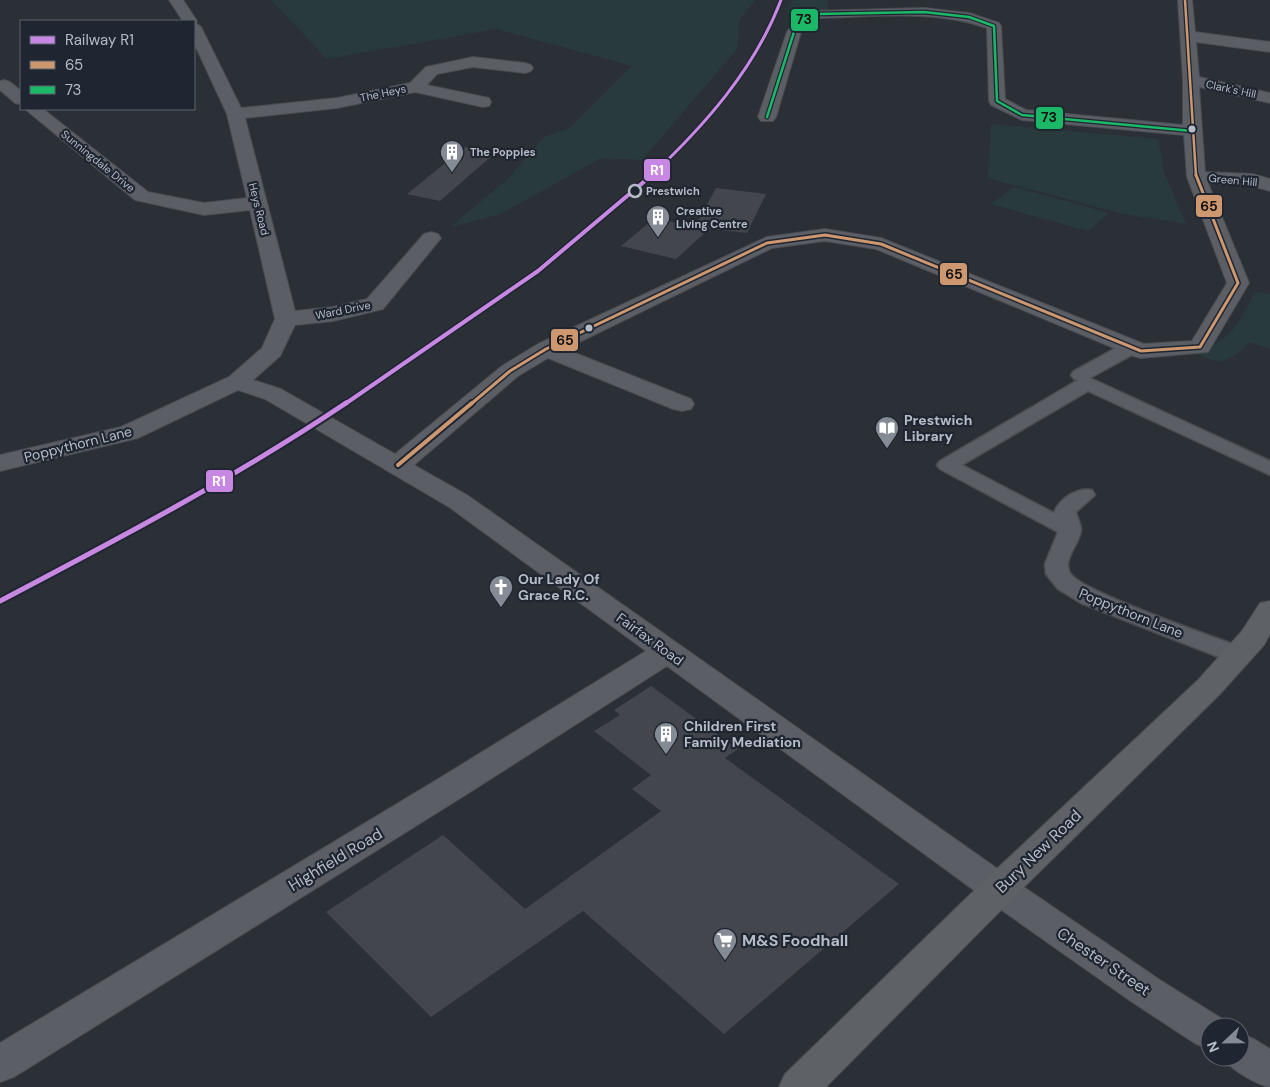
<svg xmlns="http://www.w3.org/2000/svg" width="1270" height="1087" font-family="'DM Sans',sans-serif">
  <rect width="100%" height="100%" fill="#2b3036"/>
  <g fill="#293a3c">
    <path d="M271 0H755L740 19 737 49 642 160 601 158 501 214 450 227 508 179 544 137 570 128 632 66 496 29 327 59Z"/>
    <path d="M792 0H827L828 10 787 13Z"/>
    <path d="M991 124 1158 139 1165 175 1186 224 1123 214 988 178Z"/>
    <path d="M1014 187 1109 213 1088 231 991 204Z"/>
    <path d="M1254 292 1270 294V349L1250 342C1232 359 1222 368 1198 354 1233 336 1238 327 1254 292Z"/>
  </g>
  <g fill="#43474d">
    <path d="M465 147 495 153 440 201 407 194Z"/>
    <path d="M716 188 766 194 747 233 703 228 708 230 676 259 621 246 655 218 695 227Z"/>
    <path d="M651 686 738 749 725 758 899 884 724 1034 583 911 431 1017 326 912 443 835 525 909 661 811 632 789 651 775 594 731 620 715 614 710Z"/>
  </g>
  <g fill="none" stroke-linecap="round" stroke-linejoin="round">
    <g stroke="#494c51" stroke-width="3">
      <path id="pedestrian" d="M1132 341 1139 343 1141 347 1139 351 1090 378 1270 461V475L1088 391 962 465 1054 513C1059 499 1077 487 1092 490L1095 495 1076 512C1077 517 1081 525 1081 530 1080 544 1062 559 1070 573 1079 591 1219 639 1247 649L1250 655 1247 661 1238 663 1229 661 1081 603 1058 589 1046 574 1045 564 1058 532 940 469 937 465 940 461 1078 380 1074 379 1071 375 1074 371 1125 343Z"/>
    </g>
    <g stroke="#494c51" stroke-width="2">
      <g id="minor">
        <path d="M169 0H183L197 21 196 23 201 27 241 108 337 98 410 83 426 67 473 57 525 63 531 65 533 68 531 71 525 73 473 67 437 74 427 85 489 98 491 102 489 106 483 107 415 92 337 108 245 118 295 311 333 307 367 299 424 234 431 232 438 234 441 238 383 309 333 321 295 325 280 356 253 380 281 389 395 454 502 366 538 344 767 237 825 229 881 238 1144 344 1192 341 1227 283 1187 177 1184 135 1022 120 991 105 989 101 987 28C934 9 874 17 819 18L806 24 801 32 776 117 773 121H761L758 117 787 32 796 18 812 11 924 8 969 13 999 23 1001 26 1005 99 1026 110 1183 125V80L1178 0H1192L1195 32 1270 42V52L1196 42 1199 77 1270 93V103L1199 87 1205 172 1253 174 1270 179V191L1252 186 1208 183 1249 283 1208 352 1141 358 1133 356 876 249 825 241 772 248 565 349 691 399 694 404 691 409 682 411 673 409 548 358 518 376 414 465 467 495 1012 879 1160 980 1224 1020 1227 1027H1210V1049L1196 1044 1132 1002 986 899 667 666 467 794 14 1077 0 1082V1043L443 776 646 651 449 507 265 399 238 390 138 438 0 471V455L121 427 229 377 262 348 275 319 250 210 204 215 135 200 25 109H43L148 192 204 203 247 198 227 114 194 43V21H183Z"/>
        <path d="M4 80 10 82 21 91V104L15 103 0 90V81Z"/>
        <path d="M1240 1034 1254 1039 1270 1049V1087C1257 1085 1229 1069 1223 1057H1240Z"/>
      </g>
    </g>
    <g stroke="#484c52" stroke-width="2">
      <path id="trunk" d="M1270 601V634L1264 645 1220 694 1012 899 826 1087H779L785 1074 986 879 1198 680 1242 631 1260 603Z"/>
    </g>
    <use href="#pedestrian" fill="#5b5e65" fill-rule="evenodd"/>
    <use href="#minor" fill="#5b5e65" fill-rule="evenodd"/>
    <use href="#trunk" fill="#5e6266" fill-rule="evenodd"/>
    <g stroke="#1f2631" stroke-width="5">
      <path id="bus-1-far2" d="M1185 0 1196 176"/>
    </g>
    <g stroke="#1f2631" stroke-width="6">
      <path id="bus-1-far1" d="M471 404 510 371 546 349 767 243 825 235 881 244 1141 351 1200 347 1238 283 1196 175"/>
    </g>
    <g stroke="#1f2631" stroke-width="8">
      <path id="bus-1" d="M398 465 472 403"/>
    </g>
    <g stroke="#1f2631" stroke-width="5">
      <path id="bus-2" d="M767 117 794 32 801 21 817 14 924 12 969 17 994 26 997 101 1022 115 1192 131"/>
    </g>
    <use href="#bus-1-far2" stroke="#cd976f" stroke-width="2.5"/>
    <use href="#bus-1-far1" stroke="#cd976f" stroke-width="3"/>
    <use href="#bus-1" stroke="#cd976f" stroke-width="4"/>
    <use href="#bus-2" stroke="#1ab867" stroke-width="2.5"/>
    <g stroke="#1f2631" stroke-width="5.5">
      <path id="rail-1-far2" d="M651 176C704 126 755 69 781 0"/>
    </g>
    <g stroke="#1f2631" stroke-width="7">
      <path id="rail-1-far1" d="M345 404 538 271 652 175"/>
    </g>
    <g stroke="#1f2631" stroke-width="9">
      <path id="rail-1" d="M0 601C118 539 236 477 346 403"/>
    </g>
    <use href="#rail-1-far2" stroke="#c787e3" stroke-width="3"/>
    <use href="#rail-1-far1" stroke="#c787e3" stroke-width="4"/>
    <use href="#rail-1" stroke="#c787e3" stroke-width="5"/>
  </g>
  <defs>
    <g id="building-pin" transform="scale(1.25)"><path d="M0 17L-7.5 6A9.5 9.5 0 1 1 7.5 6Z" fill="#858b94" stroke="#1f2631"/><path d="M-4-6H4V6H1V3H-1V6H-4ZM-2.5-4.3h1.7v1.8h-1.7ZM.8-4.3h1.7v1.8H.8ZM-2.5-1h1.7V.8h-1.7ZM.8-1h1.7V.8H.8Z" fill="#fff"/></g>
    <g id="library-pin" transform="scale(1.25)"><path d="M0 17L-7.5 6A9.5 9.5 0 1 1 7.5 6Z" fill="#858b94" stroke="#1f2631"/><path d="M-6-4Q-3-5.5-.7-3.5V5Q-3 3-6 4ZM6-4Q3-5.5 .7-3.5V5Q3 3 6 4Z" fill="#fff"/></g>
    <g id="church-pin" transform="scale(1.25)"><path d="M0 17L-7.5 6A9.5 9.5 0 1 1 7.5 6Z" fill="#858b94" stroke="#1f2631"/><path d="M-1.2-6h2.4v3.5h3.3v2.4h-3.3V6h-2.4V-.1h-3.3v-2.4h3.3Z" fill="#fff"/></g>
    <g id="supermarket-pin" transform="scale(1.25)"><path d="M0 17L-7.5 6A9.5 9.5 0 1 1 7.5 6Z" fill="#858b94" stroke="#1f2631"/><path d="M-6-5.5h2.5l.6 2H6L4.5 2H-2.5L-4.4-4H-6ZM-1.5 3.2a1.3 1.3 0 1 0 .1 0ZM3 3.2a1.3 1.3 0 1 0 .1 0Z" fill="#fff"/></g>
  </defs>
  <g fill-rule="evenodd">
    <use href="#building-pin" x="452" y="152"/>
    <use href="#building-pin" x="658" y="217"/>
    <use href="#library-pin" x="887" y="428"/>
    <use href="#church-pin" x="501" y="587"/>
    <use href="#building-pin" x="666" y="734"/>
    <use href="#supermarket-pin" x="725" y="940"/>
  </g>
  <g fill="#b5bcc7" stroke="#1f2631" stroke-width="2">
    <circle cx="1192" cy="129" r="4.5"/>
    <circle cx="589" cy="328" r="4.5"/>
  </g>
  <circle fill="#1f2631" stroke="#b5bcc7" stroke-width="2.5" cx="635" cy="191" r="6"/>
  <g text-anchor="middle" stroke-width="4.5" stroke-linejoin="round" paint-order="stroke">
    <g font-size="11" fill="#b5bcc7" stroke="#1f2631">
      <text transform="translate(1231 89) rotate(12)" y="4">Clark's Hill</text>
      <text transform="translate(383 93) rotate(-12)" y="4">The Heys</text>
      <text transform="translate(98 161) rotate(39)" y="4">Sunningdale Drive</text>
      <text transform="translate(1233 180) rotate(5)" y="4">Green Hill</text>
      <text transform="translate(259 209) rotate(76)" y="4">Heys Road</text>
      <text transform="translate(343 310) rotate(-11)" y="4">Ward Drive</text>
    </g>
    <g font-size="11" font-weight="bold" fill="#b5bcc7" stroke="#1f2631" text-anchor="start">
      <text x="470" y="156">The Poppies</text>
      <text x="676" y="215">Creative<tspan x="676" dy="13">Living Centre</tspan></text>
    </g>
    <g font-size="11" font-weight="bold" fill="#b5bcc7" stroke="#1f2631" text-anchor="start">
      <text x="646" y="195">Prestwich</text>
    </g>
    <g font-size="14" font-weight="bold" fill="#b5bcc7" stroke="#1f2631" text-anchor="start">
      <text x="904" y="425">Prestwich<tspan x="904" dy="16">Library</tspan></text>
      <text x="518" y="584">Our Lady Of<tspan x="518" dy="16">Grace R.C.</tspan></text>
      <text x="684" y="731">Children First<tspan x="684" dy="16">Family Mediation</tspan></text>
    </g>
    <g font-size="14" fill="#b5bcc7" stroke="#1f2631">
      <text transform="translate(78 444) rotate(-14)" y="5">Poppythorn Lane</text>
      <text transform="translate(1131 613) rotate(22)" y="5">Poppythorn Lane</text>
      <text transform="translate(650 639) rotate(36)" y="5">Fairfax Road</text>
    </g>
    <g font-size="16" fill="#b5bcc7" stroke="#1f2631">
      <text transform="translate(1038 851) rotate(-44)" y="6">Bury New Road</text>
      <text transform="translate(335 859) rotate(-31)" y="6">Highfield Road</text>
      <text transform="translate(1104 961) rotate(34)" y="6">Chester Street</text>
    </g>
    <g font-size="16" font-weight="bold" fill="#b5bcc7" stroke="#1f2631" text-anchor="start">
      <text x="742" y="946">M&amp;S Foodhall</text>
    </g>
  </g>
  <g stroke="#1f2631" stroke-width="2">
    <rect x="790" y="8" width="29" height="24" rx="5" fill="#1ab867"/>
    <rect x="1035" y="106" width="29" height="24" rx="5" fill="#1ab867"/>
    <rect x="643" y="158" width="28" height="24" rx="5" fill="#c787e3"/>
    <rect x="1195" y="194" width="28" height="24" rx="5" fill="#cd976f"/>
    <rect x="939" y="262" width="29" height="24" rx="5" fill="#cd976f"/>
    <rect x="550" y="328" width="29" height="24" rx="5" fill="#cd976f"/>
    <rect x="205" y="469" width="29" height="24" rx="5" fill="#c787e3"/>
  </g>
  <g font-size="14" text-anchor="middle" font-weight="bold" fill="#fff">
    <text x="657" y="175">R1</text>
    <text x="219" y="486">R1</text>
  </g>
  <g font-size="14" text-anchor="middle" font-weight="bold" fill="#111">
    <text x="804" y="24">73</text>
    <text x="1049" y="122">73</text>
    <text x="1209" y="211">65</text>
    <text x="954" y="279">65</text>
    <text x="565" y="345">65</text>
  </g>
  <rect x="20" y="20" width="175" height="90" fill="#1f2631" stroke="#5b626d"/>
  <rect x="30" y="36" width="25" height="8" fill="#c787e3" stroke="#5b626d"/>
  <text x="65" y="45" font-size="15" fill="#b5bcc7">Railway R1</text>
  <rect x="30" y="61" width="25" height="8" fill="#cd976f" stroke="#5b626d"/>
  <text x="65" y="70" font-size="15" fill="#b5bcc7">65</text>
  <rect x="30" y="86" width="25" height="8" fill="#1ab867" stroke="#5b626d"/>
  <text x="65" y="95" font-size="15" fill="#b5bcc7">73</text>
  <g transform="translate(1225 1042) rotate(248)"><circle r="24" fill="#1f2631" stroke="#5b626d"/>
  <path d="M0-4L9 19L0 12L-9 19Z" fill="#858b94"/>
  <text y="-8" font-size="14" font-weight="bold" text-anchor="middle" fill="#b5bcc7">N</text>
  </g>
</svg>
